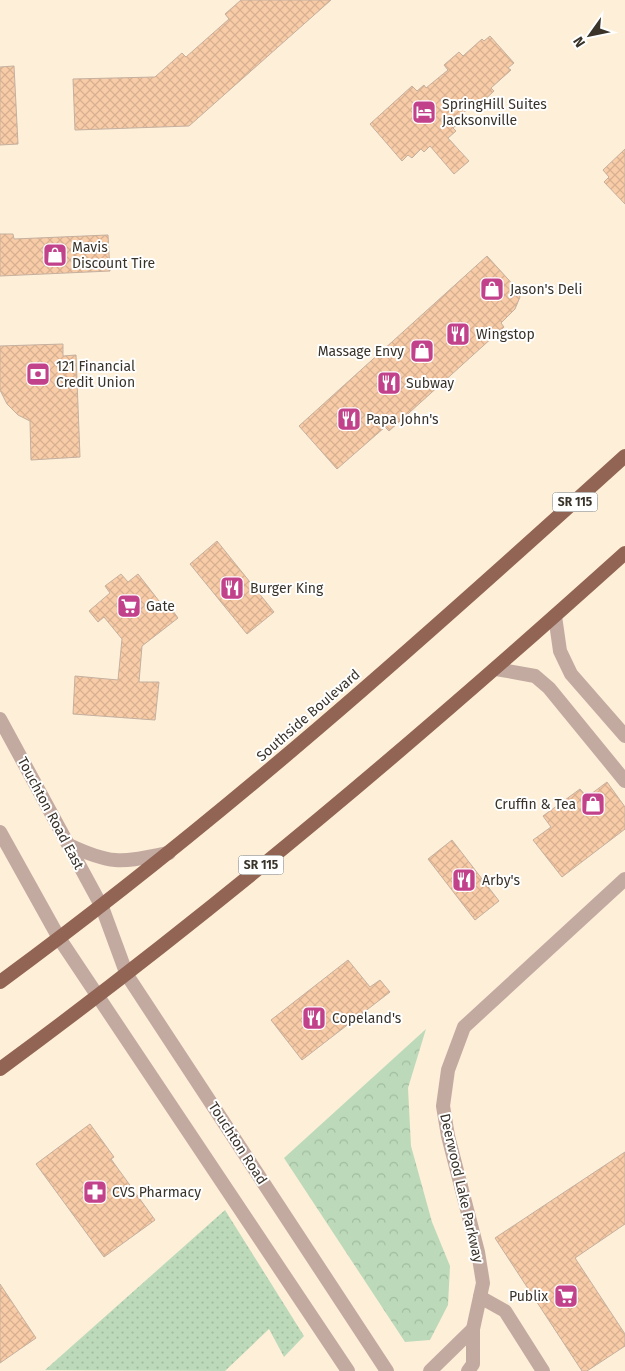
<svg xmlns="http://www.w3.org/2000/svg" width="625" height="1371" font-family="'Fira Sans',sans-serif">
  <defs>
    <pattern id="grass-dots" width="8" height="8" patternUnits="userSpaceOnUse" patternTransform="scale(1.25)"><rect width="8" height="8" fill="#bcdaba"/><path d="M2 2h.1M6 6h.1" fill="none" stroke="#a2bca0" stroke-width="1.8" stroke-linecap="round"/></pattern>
    <pattern id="forest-crowns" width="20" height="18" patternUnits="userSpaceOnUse" patternTransform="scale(1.25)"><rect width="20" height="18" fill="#bcdaba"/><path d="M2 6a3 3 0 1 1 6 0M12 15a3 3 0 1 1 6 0" fill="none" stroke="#a2bca0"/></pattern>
    <pattern id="building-cross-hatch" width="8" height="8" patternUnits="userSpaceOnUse" patternTransform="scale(1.25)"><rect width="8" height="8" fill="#f9cca8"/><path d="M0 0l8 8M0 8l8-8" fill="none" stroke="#d6b091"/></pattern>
  </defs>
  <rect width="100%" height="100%" fill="#feefd8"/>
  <path fill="url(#grass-dots)" d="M225 1210 304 1336 284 1357 269 1329 225 1371 45 1370Z"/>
  <path fill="url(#forest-crowns)" d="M426 1029 408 1088 411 1146 432 1222 450 1266 448 1305 430 1340 405 1342 284 1158Z"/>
  <g fill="url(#building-cross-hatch)" stroke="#c5b09f">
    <path d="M241 0H331L189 126 75 130 73 79 155 77 182 53 186 57 229 19 225 14Z"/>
    <path d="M490 36 514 63 508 68 511 70 491 88 494 91 479 105 476 102 456 119 459 123 453 128 456 131 448 138 469 161 454 174 430 146 424 152 421 149 412 158 408 155 402 161 370 124 412 86 417 91 424 85 426 88 448 70 444 65 459 52 463 56 482 39 484 41Z"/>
    <path d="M14 66 18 144 0 145V67Z"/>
    <path d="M625 149V204L604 182 609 177 603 170Z"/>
    <path d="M0 234H13L14 239 108 235 110 271 0 276Z"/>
    <path d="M487 256 517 289 520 297 515 309 501 323 504 327 389 431 385 427 337 469 299 426Z"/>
    <path d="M63 344V356L76 355 80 457 31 460 30 421 18 415 7 404 0 390V346Z"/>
    <path d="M217 541 274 612 247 634 190 564Z"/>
    <path d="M121 574 128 582 138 574 166 610 170 607 178 618 142 646 139 682H159L155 720 73 714 75 676 118 680 122 639 104 617 98 622 89 611 110 593 105 586Z"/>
    <path d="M607 782 625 807V829L562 877 533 840 551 827 543 816 580 789 587 797Z"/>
    <path d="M452 840 499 901 475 920 428 859Z"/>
    <path d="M348 960 370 987 380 980 390 992 302 1060 271 1020Z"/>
    <path d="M90 1124 114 1157 111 1159 155 1220 104 1257 36 1164Z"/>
    <path d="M625 1152V1224L575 1258 625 1334V1346L587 1371H582L495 1238Z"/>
    <path d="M0 1284 36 1338 0 1363Z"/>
  </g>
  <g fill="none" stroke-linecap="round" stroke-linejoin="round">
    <g stroke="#c3aaa1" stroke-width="14">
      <path d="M555 616 560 651 571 674 625 736"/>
      <path d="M496 669 535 676 549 688 625 781"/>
      <path d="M480 1297 505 1311 543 1371"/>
      <path d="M430 1371 473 1329"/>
      <path d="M468 1371 473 1364V1329L483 1283 478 1252 448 1136 443 1106 448 1070 464 1027 625 879"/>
    </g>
    <g stroke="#c3aaa1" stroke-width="14">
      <path d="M0 719 102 907 127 975 387 1371"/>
      <path d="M0 832 59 938 348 1371"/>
      <path d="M69 845C114 866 122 862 169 853"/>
    </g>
    <g stroke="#926454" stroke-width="14">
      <path d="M0 982C220 821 423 639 625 456"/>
      <path d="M0 1069C218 909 424 734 625 553"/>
    </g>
  </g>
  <defs>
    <g id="hotel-square" transform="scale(1.25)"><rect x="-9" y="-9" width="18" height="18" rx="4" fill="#c2418b" stroke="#fff"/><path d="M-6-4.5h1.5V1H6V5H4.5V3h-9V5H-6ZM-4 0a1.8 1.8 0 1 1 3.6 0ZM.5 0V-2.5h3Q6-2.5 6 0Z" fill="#fff"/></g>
    <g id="shop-square" transform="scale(1.25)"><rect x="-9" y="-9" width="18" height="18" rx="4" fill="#c2418b" stroke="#fff"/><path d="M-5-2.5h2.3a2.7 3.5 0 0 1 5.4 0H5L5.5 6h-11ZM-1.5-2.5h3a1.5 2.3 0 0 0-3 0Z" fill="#fff"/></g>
    <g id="restaurant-square" transform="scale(1.25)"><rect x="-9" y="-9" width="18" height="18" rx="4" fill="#c2418b" stroke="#fff"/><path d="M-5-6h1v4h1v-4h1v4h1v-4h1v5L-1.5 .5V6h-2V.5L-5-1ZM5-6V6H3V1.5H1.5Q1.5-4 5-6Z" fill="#fff"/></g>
    <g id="bank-square" transform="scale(1.25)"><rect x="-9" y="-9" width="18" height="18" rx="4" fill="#c2418b" stroke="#fff"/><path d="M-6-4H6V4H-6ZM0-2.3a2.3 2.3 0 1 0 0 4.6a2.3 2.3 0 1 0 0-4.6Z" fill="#fff"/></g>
    <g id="supermarket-square" transform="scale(1.25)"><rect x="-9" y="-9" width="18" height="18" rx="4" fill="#c2418b" stroke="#fff"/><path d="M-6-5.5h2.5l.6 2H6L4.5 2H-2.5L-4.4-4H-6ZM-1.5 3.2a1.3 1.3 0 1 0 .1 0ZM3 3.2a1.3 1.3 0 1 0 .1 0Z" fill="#fff"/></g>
    <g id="pharmacy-square" transform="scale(1.25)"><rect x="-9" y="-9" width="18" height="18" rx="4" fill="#c2418b" stroke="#fff"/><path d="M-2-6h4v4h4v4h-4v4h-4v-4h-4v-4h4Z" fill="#fff"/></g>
  </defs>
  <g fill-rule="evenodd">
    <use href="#hotel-square" x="424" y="112"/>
    <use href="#shop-square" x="55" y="255"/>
    <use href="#shop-square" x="492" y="289"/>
    <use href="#restaurant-square" x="458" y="334"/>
    <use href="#shop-square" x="422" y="351"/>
    <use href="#bank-square" x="38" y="374"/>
    <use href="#restaurant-square" x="389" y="383"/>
    <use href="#restaurant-square" x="349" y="419"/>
    <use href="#restaurant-square" x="232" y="588"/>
    <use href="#supermarket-square" x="129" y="606"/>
    <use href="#shop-square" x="593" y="804"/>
    <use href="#restaurant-square" x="464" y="880"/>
    <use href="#restaurant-square" x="314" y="1018"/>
    <use href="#pharmacy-square" x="95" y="1192"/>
    <use href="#supermarket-square" x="566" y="1296"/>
  </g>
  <g text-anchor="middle" stroke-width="4" stroke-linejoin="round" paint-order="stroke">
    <g fill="#fff" stroke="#74706a" stroke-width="1">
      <rect x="552.5" y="492.5" width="45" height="19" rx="4"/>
      <rect x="238.5" y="855.5" width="45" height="19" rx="4"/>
    </g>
    <g font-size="12" font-weight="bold" fill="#39332a">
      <text x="575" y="506">SR 115</text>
      <text x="261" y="869">SR 115</text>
    </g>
    <g font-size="14" fill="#39332a" stroke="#fff" text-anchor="start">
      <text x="442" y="109">SpringHill Suites<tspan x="442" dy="16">Jacksonville</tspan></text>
      <text x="72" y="252">Mavis<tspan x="72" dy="16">Discount Tire</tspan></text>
      <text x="510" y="294">Jason's Deli</text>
      <text x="476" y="339">Wingstop</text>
      <text x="404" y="356" text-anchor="end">Massage Envy</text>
      <text x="56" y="371">121 Financial<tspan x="56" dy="16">Credit Union</tspan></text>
      <text x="406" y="388">Subway</text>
      <text x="366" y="424">Papa John's</text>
      <text x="250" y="593">Burger King</text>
      <text x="146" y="611">Gate</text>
      <text x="576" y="809" text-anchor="end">Cruffin &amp; Tea</text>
      <text x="482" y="885">Arby's</text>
      <text x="332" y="1023">Copeland's</text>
      <text x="112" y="1197">CVS Pharmacy</text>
      <text x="548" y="1301" text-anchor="end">Publix</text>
    </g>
    <g font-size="14" fill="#39332a" stroke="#fff">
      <text transform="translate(308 715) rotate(-41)" y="5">Southside Boulevard</text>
      <text transform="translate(51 813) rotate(62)" y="5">Touchton Road East</text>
      <text transform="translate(238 1143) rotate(57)" y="5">Touchton Road</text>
      <text transform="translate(462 1188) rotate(77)" y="5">Deerwood Lake Parkway</text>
    </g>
  </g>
  <g transform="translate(590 35) rotate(237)" stroke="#ffffff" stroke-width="4" paint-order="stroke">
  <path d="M0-4L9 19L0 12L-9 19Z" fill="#39332a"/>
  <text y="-8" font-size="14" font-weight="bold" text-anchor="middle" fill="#39332a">N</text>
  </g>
</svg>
